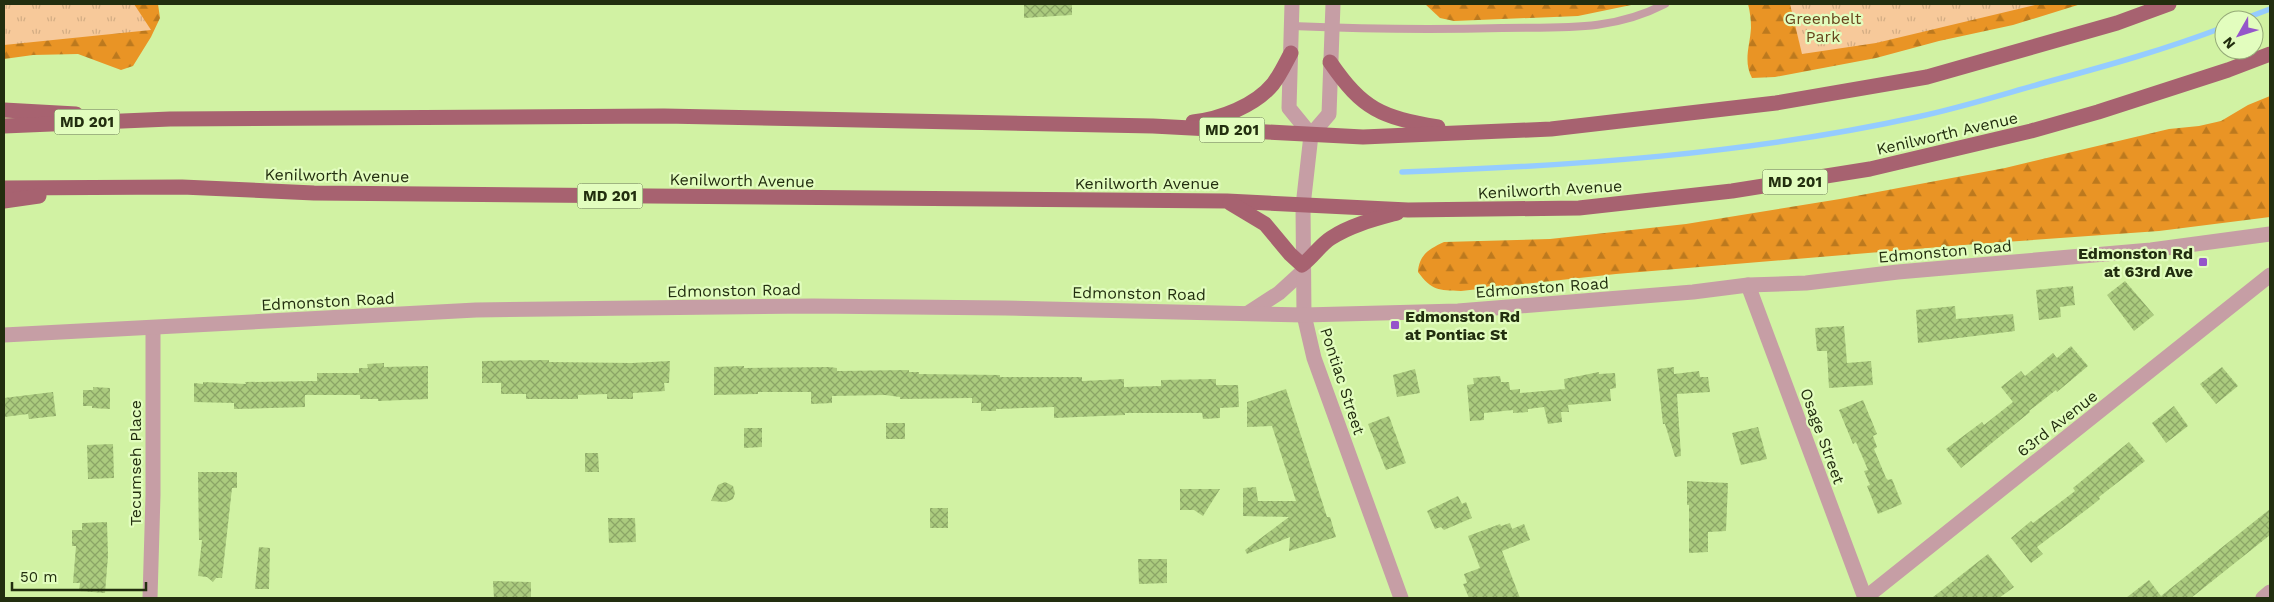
<svg xmlns="http://www.w3.org/2000/svg" width="2274" height="602" font-family="'Work Sans',sans-serif">
  <defs>
    <pattern id="forest-firs" width="22" height="20" patternUnits="userSpaceOnUse" patternTransform="scale(1.25)"><rect width="22" height="20" fill="#e99425"/><path d="M5 1l3.5 6h-7zM16 11l3.5 6h-7z" fill="#bc791e"/></pattern>
    <pattern id="park-tufts" width="24" height="20" patternUnits="userSpaceOnUse" patternTransform="scale(1.25)"><rect width="24" height="20" fill="#f7c99a"/><path d="M3 7l-1-3M5 7V3M7 7l1-3M15 17l-1-3M17 17v-4M19 17l1-3" fill="none" stroke="#d3ad84"/></pattern>
    <pattern id="building-cross-hatch" width="8" height="8" patternUnits="userSpaceOnUse" patternTransform="scale(1.25)"><rect width="8" height="8" fill="#abcb7e"/><path d="M0 0l8 8M0 8l8-8" fill="none" stroke="#8ba566"/></pattern>
  </defs>
  <rect width="100%" height="100%" fill="#d1f2a3"/>
  <g fill="url(#forest-firs)">
    <path d="M4 4H158L160 18 151 37 133 66 121 70 78 54 33 55 4 59Z"/>
    <path d="M1425 4H1636L1578 16 1454 21 1440 18Z"/>
    <path d="M1748 4H2081L2013 25 1939 41 1876 58 1775 77 1752 78C1743 61 1750 46 1751 28 1751 19 1750 12 1748 4Z"/>
    <path d="M2270 96V217L2159 231 1976 244 1616 274 1461 291C1438 290 1432 291 1418 272 1419 255 1429 249 1444 242L1550 239 1686 224 1840 199 2005 168 2169 129 2199 126 2221 121 2248 105Z"/>
  </g>
  <g fill="url(#park-tufts)">
    <path d="M4 4H134L151 30 4 45Z"/>
    <path d="M1790 4H2039L1876 43 1802 54Z"/>
  </g>
  <g fill="none" stroke-linecap="round" stroke-linejoin="round">
    <g stroke="#95ccff" stroke-width="5.5">
      <path d="M2241 20 2270 9"/>
      <path d="M1402 172C1574 166 1748 154 1917 117 1960 108 2004 94 2047 82 2106 66 2167 49 2224 27"/>
    </g>
  </g>
  <g fill="url(#building-cross-hatch)">
    <path d="M1024 4H1072V15L1024 18Z"/>
    <path d="M2125 281 2154 315 2134 331 2107 295Z"/>
    <path d="M2073 286 2075 305 2060 307 2061 317 2039 320 2036 290Z"/>
    <path d="M1955 306 1956 319 2013 314 2015 331 1918 343 1916 310Z"/>
    <path d="M1844 326 1847 363 1871 361 1873 385 1829 388 1827 351H1817L1815 328Z"/>
    <path d="M2071 346 2088 366 2057 392 2056 390 2029 411 2030 412 1961 468 1946 449 1982 422 1984 425 2013 402 2001 387 2021 371 2025 376 2053 353 2057 358Z"/>
    <path d="M549 360V362L632 363 670 361 669 383H664L665 391 633 393V399H607V394L578 395V399H526V394H501V383H482V361Z"/>
    <path d="M384 363V367L428 366V399L378 401V399H360V395H305V407L234 409V403L194 402V383L203 384V382L246 384 245 382 317 381V373H359V368H368L367 364Z"/>
    <path d="M744 366V368L829 367 837 368V371L909 370V372H919V374L1000 375V377H1082V381L1124 379V387L1161 386V380L1216 379V385H1238L1239 407 1220 408V418L1203 419 1202 413H1125V415L1054 418V407L996 409V411H981V403H972V398L900 399V397L885 395 832 396V403L811 404V392H758V394L714 395V367Z"/>
    <path d="M1674 367V374L1699 371 1700 377H1708L1710 392 1677 394 1681 456 1675 457 1665 424H1663L1657 369Z"/>
    <path d="M2222 367 2238 386 2216 404 2200 384Z"/>
    <path d="M1415 369 1420 393 1397 397 1393 375Z"/>
    <path d="M1599 372V374L1615 373 1616 388 1610 389 1611 401 1568 405 1569 412H1561L1562 422 1548 424 1544 407 1528 409V412L1513 413V410L1484 413V420L1470 421 1467 385 1474 384 1473 378 1500 376 1501 382H1509L1510 390 1520 389V393L1565 389 1564 379Z"/>
    <path d="M93 387 110 388V409L92 408V406H83V390H93Z"/>
    <path d="M1286 389 1327 517H1330L1336 537 1289 551 1290 537 1247 554 1245 550 1289 517 1243 516V488L1256 487 1258 501H1296L1272 426 1247 427V402Z"/>
    <path d="M53 392 56 416 29 419 28 414 4 417V398Z"/>
    <path d="M1863 400 1877 434 1873 436 1877 447 1874 449 1886 478 1888 480 1892 479 1902 504 1878 514 1867 486 1870 485 1864 471 1868 470 1856 442 1853 444 1839 410Z"/>
    <path d="M2174 406 2188 426 2166 443 2152 423Z"/>
    <path d="M1389 416 1406 463 1386 470 1368 424Z"/>
    <rect x="886" y="423" width="19" height="16"/>
    <path d="M1758 427 1767 459 1741 465 1732 433Z"/>
    <path d="M744 428H762V447L744 448Z"/>
    <path d="M2129 442 2145 461 2099 497 2100 499 2090 507 2037 547 2043 554 2031 563 2011 538 2031 521 2033 523 2075 491 2073 488Z"/>
    <path d="M113 444 114 478 88 479 87 445Z"/>
    <path d="M585 453H598L599 472H585Z"/>
    <path d="M198 472H237V488H232L222 578H216L213 582 207 577 198 576 202 540H199Z"/>
    <path d="M1687 481 1728 483 1726 531 1708 532V552L1689 553V505H1687Z"/>
    <path d="M725 482 733 486 735 493 733 499 726 502 711 501 718 485Z"/>
    <path d="M1180 489H1220L1203 516 1194 510H1180Z"/>
    <path d="M1458 496 1462 504 1466 502 1472 518 1444 530 1441 527 1435 529 1427 511Z"/>
    <rect x="930" y="508" width="18" height="20"/>
    <path d="M2270 509V535L2191 598H2126L2149 580 2161 596Z"/>
    <path d="M608 518H635L636 542 609 543Z"/>
    <path d="M107 522 108 556 105 593 79 591 80 583H73L76 546H72V530H82V523Z"/>
    <path d="M1510 523 1512 529 1524 524 1530 540 1502 551 1520 598H1469L1463 584 1467 583 1464 574 1480 568 1468 536 1500 524 1501 526Z"/>
    <path d="M259 547 270 548 269 589H255Z"/>
    <path d="M1988 554 2014 587 1999 598H1932Z"/>
    <path d="M1138 559H1167V583L1139 584Z"/>
    <path d="M493 581 531 582V598H494Z"/>
  </g>
  <g fill="none" stroke-linecap="round" stroke-linejoin="round">
    <path stroke="#c69ea5" stroke-width="8" d="M1292 26C1362 29 1432 30 1502 28 1561 27 1611 32 1665 4"/>
    <g stroke="#c69ea5" stroke-width="15">
      <path d="M1292 4 1289 108 1311 135 1329 114 1333 4"/>
      <path d="M1748 285 1865 598"/>
      <path d="M1304 315 1314 358 1401 598"/>
      <path d="M150 598 153 495V328"/>
      <path d="M1865 598 2270 275"/>
      <path d="M2263 598 2270 592"/>
    </g>
    <g stroke="#c69ea5" stroke-width="15">
      <path d="M1248 313 1279 293 1302 272"/>
      <path d="M1304 315 1303 206 1311 135"/>
      <path d="M4 335 476 310 813 306 1005 308 1304 315 1458 311 1693 292 1748 285 1806 283 1898 272 2151 250 2270 234"/>
    </g>
    <g stroke="#a76270" stroke-width="15">
      <path d="M1330 62C1363 110 1381 117 1438 127"/>
      <path d="M4 110 76 114"/>
      <path d="M1193 122C1220 119 1255 106 1273 84 1280 75 1285 64 1291 53"/>
      <path d="M4 126 170 119 664 116 1153 126 1363 137 1551 129 1776 103 1927 77 2117 23 2169 4"/>
      <path d="M4 188 182 187 314 193 1227 201 1408 210 1579 208 1732 191 1870 169 2031 131 2098 112 2228 70 2270 54"/>
      <path d="M4 201 39 196"/>
      <path d="M1230 203 1265 224 1290 254 1302 265C1313 257 1320 245 1331 238 1351 225 1375 219 1397 213"/>
    </g>
  </g>
  <g fill="#9555ca" stroke="#e2fdbe" stroke-width="2">
    <rect x="2198" y="257" width="10" height="10" rx="2.5"/>
    <rect x="1390" y="320" width="10" height="10" rx="2.5"/>
  </g>
  <g text-anchor="middle" stroke-width="4.5" stroke-linejoin="round" paint-order="stroke">
    <g fill="#e2fdbe" stroke="#5c6c44" stroke-width="1">
      <rect x="54.5" y="109.5" width="65" height="25" rx="4"/>
      <rect x="1199.5" y="117.5" width="65" height="25" rx="4"/>
      <rect x="1762.5" y="169.5" width="65" height="25" rx="4"/>
      <rect x="577.5" y="183.5" width="65" height="25" rx="4"/>
    </g>
    <g font-size="15" font-weight="bold" fill="#222e0f">
      <text x="87" y="127">MD 201</text>
      <text x="1232" y="135">MD 201</text>
      <text x="1795" y="187">MD 201</text>
      <text x="610" y="201">MD 201</text>
    </g>
    <g font-size="16" fill="#68451d" stroke="#e2fdbe">
      <text x="1823" y="24">Greenbelt<tspan x="1823" dy="18">Park</tspan></text>
    </g>
    <g font-size="16" fill="#222e0f" stroke="#e2fdbe">
      <text transform="translate(1947 133) rotate(-13)" y="6">Kenilworth Avenue</text>
      <text transform="translate(337 175) rotate(1)" y="6">Kenilworth Avenue</text>
      <text transform="translate(742 180) rotate(1)" y="6">Kenilworth Avenue</text>
      <text x="1147" y="189">Kenilworth Avenue</text>
      <text transform="translate(1550 189) rotate(-3)" y="6">Kenilworth Avenue</text>
      <text transform="translate(1945 251) rotate(-5)" y="6">Edmonston Road</text>
      <text transform="translate(1542 287) rotate(-4)" y="6">Edmonston Road</text>
      <text transform="translate(734 290) rotate(-1)" y="6">Edmonston Road</text>
      <text transform="translate(1139 293) rotate(1)" y="6">Edmonston Road</text>
      <text transform="translate(328 301) rotate(-3)" y="6">Edmonston Road</text>
      <text transform="translate(1343 381) rotate(72)" y="6">Pontiac Street</text>
      <text transform="translate(2057 423) rotate(-38)" y="6">63rd Avenue</text>
      <text transform="translate(1823 436) rotate(70)" y="6">Osage Street</text>
      <text transform="translate(135 463) rotate(-90)" y="6">Tecumseh Place</text>
    </g>
    <g font-size="16" font-weight="bold" fill="#222e0f" stroke="#e2fdbe" text-anchor="end">
      <text x="2193" y="259">Edmonston Rd<tspan x="2193" dy="18">at 63rd Ave</tspan></text>
      <text x="1405" y="322" text-anchor="start">Edmonston Rd<tspan x="1405" dy="18">at Pontiac St</tspan></text>
    </g>
  </g>
  <rect width="2274" height="602" fill="none" stroke="#222e0f" stroke-width="10"/>
  <g transform="translate(2239 35) rotate(231)"><circle r="24" fill="#e2fdbe" stroke="#95aa78"/>
  <path d="M0-4L9 19L0 12L-9 19Z" fill="#9555ca"/>
  <text y="-8" font-size="14" font-weight="bold" text-anchor="middle" fill="#222e0f">N</text>
  </g>
  <path d="M12 582v8h134v-8" fill="none" stroke="#222e0f" stroke-width="2.5"/>
  <text x="20" y="582" font-size="15" fill="#222e0f" stroke="#e2fdbe" stroke-width="4" paint-order="stroke">50 m</text>
</svg>
